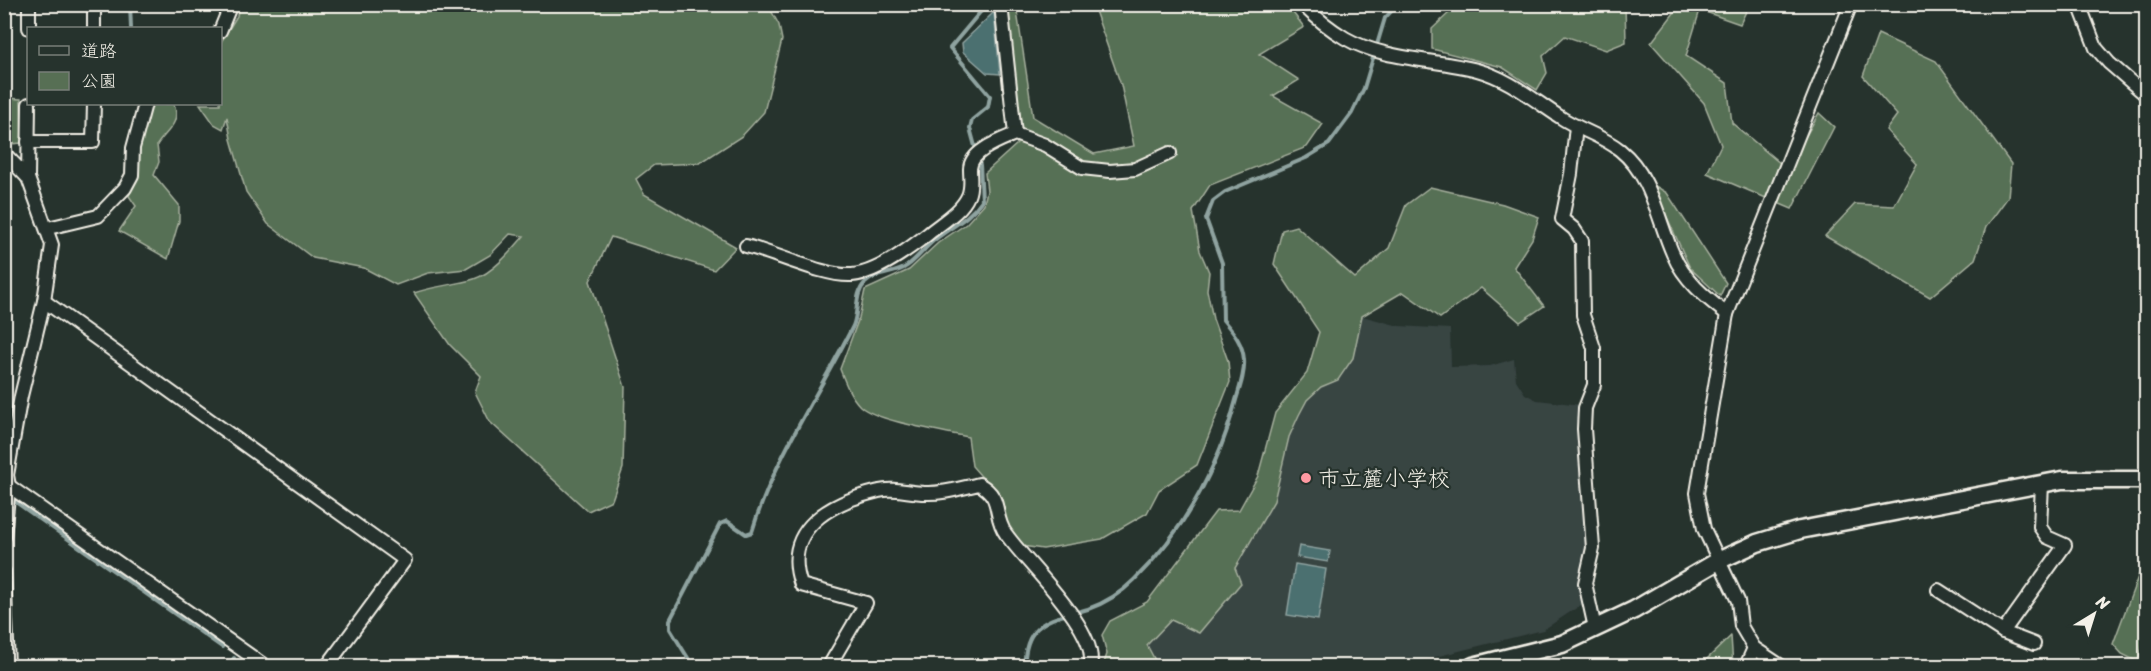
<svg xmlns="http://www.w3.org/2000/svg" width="2151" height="671" font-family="Sriracha,'Klee One',sans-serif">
  <rect width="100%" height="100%" fill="#26332d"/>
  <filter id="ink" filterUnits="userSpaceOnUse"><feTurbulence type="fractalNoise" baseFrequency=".0167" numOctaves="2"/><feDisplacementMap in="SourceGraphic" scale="12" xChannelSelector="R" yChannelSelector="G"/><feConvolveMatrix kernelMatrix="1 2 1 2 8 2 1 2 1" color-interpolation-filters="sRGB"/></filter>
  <g filter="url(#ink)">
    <path fill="#384443" d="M1362 316 1399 326 1450 329 1451 367 1490 366 1514 359 1516 380 1525 394 1537 400 1581 405V467L1587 517 1584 603 1543 630 1399 666H1136L1139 647 1281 472 1289 437 1307 400 1322 387 1338 380 1353 358Z"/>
    <g fill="#576f54" stroke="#a6b09e" stroke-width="1.5">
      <path d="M239 5H768L779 25 782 40 764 112 742 136 700 163 654 165 636 179 644 194 736 247 714 270 611 237 590 281 625 387 623 468 612 500 588 511 490 422 475 392 481 376 450 345 414 293C434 286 454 285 474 279 493 273 512 250 524 236L510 234 490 255 466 269 428 273 396 285 364 268 313 258 268 224 246 192 231 139 227 117 223 129 214 124 200 104H220L221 42 237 16Z"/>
      <path d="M996 5H1016L1033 117 1094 154 1134 146 1121 85 1093 5H1287L1304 27 1259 54 1299 80 1273 96 1323 124 1307 147 1210 185 1193 211 1200 251 1209 272 1207 290 1213 319 1228 361 1230 382 1197 465 1159 490 1147 513 1102 539 1043 549 1022 546 1007 526 1001 499 972 466 968 437C942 431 878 422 860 406 850 396 845 382 840 369L859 318 865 290 909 270 938 243 966 224 984 204 987 191 985 173 1017 144Z"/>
      <path d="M1451 5H1625L1626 42 1606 50 1565 36 1543 56 1547 73 1537 90 1502 67 1432 49V29L1450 12Z"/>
      <path d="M1680 5H1749L1740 24 1700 10 1686 56 1727 83 1732 123 1787 169 1819 113 1834 127 1792 209 1707 173 1721 145 1704 103 1651 43Z"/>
      <path d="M1878 34 1936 61 2011 164 2008 197 1986 227 1975 259 1930 297 1825 236 1855 204 1894 206 1917 164 1886 130 1897 115 1863 76Z"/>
      <path d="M5 98 21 99 22 143 10 144 5 139Z"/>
      <path d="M151 104H174C181 124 167 130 157 145L159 162 154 175 179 205V221L168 259 119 231 136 206 129 196 138 171V146Z"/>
      <path d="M1652 184 1667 193 1726 283 1720 296 1690 268Z"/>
      <path d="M1430 187 1503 204 1539 217 1532 239 1514 267 1544 306 1520 322 1481 288 1440 318 1403 292 1362 316 1353 358 1338 380 1321 387 1307 400 1299 415 1289 437 1274 501 1235 568 1241 583 1199 633 1171 620 1147 645 1158 666H1103L1107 654 1102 635 1110 621 1147 602 1216 511 1239 510 1258 476 1275 413 1307 373 1319 332 1274 264 1282 230 1296 226 1355 278 1389 248 1406 205Z"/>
      <path d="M2146 555V633L2138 662 2122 654 2113 644Z"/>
      <path d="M1731 636 1733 666H1707L1705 661Z"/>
    </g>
    <g fill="#4b6f70" stroke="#8fa3a0" stroke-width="1.5">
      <path d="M994 12 1000 74 987 73 963 52 962 43Z"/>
      <path d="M1299 546 1330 551 1328 562 1297 557Z"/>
      <path d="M1295 564 1326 569 1318 620 1287 615Z"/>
    </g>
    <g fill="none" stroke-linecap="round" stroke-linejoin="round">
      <g stroke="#8fa3a0" stroke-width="4">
        <path d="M130 4 131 28"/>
        <path d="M13 500 222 647"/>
        <path d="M541 660 629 666"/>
        <path d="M229 666 234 658"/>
        <path d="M652 666 681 661 692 665"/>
        <path d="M693 666 670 629V620L720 524 727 521 746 534 752 532C774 458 819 394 853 326 859 312 854 294 865 283 876 272 895 275 907 266 918 258 926 246 937 238 954 225 970 218 982 200L980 165 970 128 972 120 988 107 990 96 950 48 987 4"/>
        <path d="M1024 666C1025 655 1026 642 1034 632 1047 616 1069 615 1088 609 1105 603 1120 594 1134 580 1184 531 1218 468 1236 400 1240 387 1245 373 1244 360 1243 343 1233 332 1223 320L1222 263 1206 219 1213 201 1225 192 1306 158 1329 144 1352 113 1364 88 1385 18 1398 4"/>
      </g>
      <g stroke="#f4f1e8" stroke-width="16">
        <g id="street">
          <path d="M1001 4 1015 134"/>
          <path d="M1302 4C1314 16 1330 29 1345 38 1383 60 1435 59 1477 70 1510 79 1532 99 1560 117 1579 130 1602 135 1620 150 1652 176 1657 218 1673 254 1684 280 1705 297 1727 314"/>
          <path d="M2079 4 2096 48 2109 63 2146 95"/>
          <path d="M29 28V4"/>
          <path d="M94 28V4"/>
          <path d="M220 31 231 4"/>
          <path d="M1576 126 1571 174 1562 219 1574 229 1582 241 1583 315 1594 348V385L1585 408 1584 429 1593 548 1585 583 1595 628"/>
          <path d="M28 142H93L94 104"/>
          <path d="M4 153 28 178"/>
          <path d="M48 228 98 216 125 188 132 175 133 148 145 104"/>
          <path d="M746 246C775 253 825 277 852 275 877 273 909 249 928 234 941 223 961 212 968 196 972 187 970 179 970 169 970 151 1001 140 1015 134L1045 145 1082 168 1110 171 1135 169 1170 153"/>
          <path d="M44 301 405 560 327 666"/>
          <path d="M9 486 265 666"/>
          <path d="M4 537 9 486 7 475 21 396 44 301 52 245 28 178 29 104"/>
          <path d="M4 572 8 666"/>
          <path d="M1938 590 2003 632 2034 644"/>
          <path d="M2003 632 2065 545 2047 537 2040 527 2042 484"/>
          <path d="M829 666 866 603 801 585C781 528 832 502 879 491 894 487 909 493 925 493 943 494 961 488 979 484 1004 498 992 515 1006 534 1026 563 1100 631 1090 666"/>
          <path d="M1746 666 1754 648"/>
          <path d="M1781 666 1754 648 1741 626 1738 601 1704 529 1697 493 1727 314 1851 4"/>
        </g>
      </g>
      <g stroke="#f4f1e8" stroke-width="21">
        <path id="secondary" d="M1473 666 1562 644 1634 610 1718 561 1757 543 1800 530 2062 480H2146"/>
      </g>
      <use href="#street" stroke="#26332d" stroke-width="12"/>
      <use href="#secondary" stroke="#26332d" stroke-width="16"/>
    </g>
  </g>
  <circle fill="#ff9aa2" stroke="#26332d" stroke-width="2" cx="1306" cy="478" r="6"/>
  <g text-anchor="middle" stroke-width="4.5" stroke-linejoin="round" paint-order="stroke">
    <g font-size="22" fill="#f4f1e8" stroke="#26332d" text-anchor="start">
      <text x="1318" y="486">市立麓小学校</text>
    </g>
  </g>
  <rect width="2151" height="671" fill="none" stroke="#26332d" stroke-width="24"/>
  <rect x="12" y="12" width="2127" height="647" fill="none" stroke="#f4f1e8" stroke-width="2" filter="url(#ink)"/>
  <rect x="27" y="27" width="195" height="78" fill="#26332d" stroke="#787f78" stroke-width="1.5"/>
  <rect x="39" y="46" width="30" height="9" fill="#26332d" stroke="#787f78" stroke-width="1.5"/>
  <text x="81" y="57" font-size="18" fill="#f4f1e8">道路</text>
  <rect x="39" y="72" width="30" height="18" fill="#576f54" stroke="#787f78" stroke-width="1.5"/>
  <text x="81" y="87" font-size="18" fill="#f4f1e8">公園</text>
  <g transform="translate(2094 614) rotate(38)" stroke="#26332d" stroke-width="4.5" paint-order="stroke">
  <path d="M0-4.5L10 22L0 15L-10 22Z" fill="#f4f1e8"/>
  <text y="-9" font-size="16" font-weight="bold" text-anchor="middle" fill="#f4f1e8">N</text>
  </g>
</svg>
